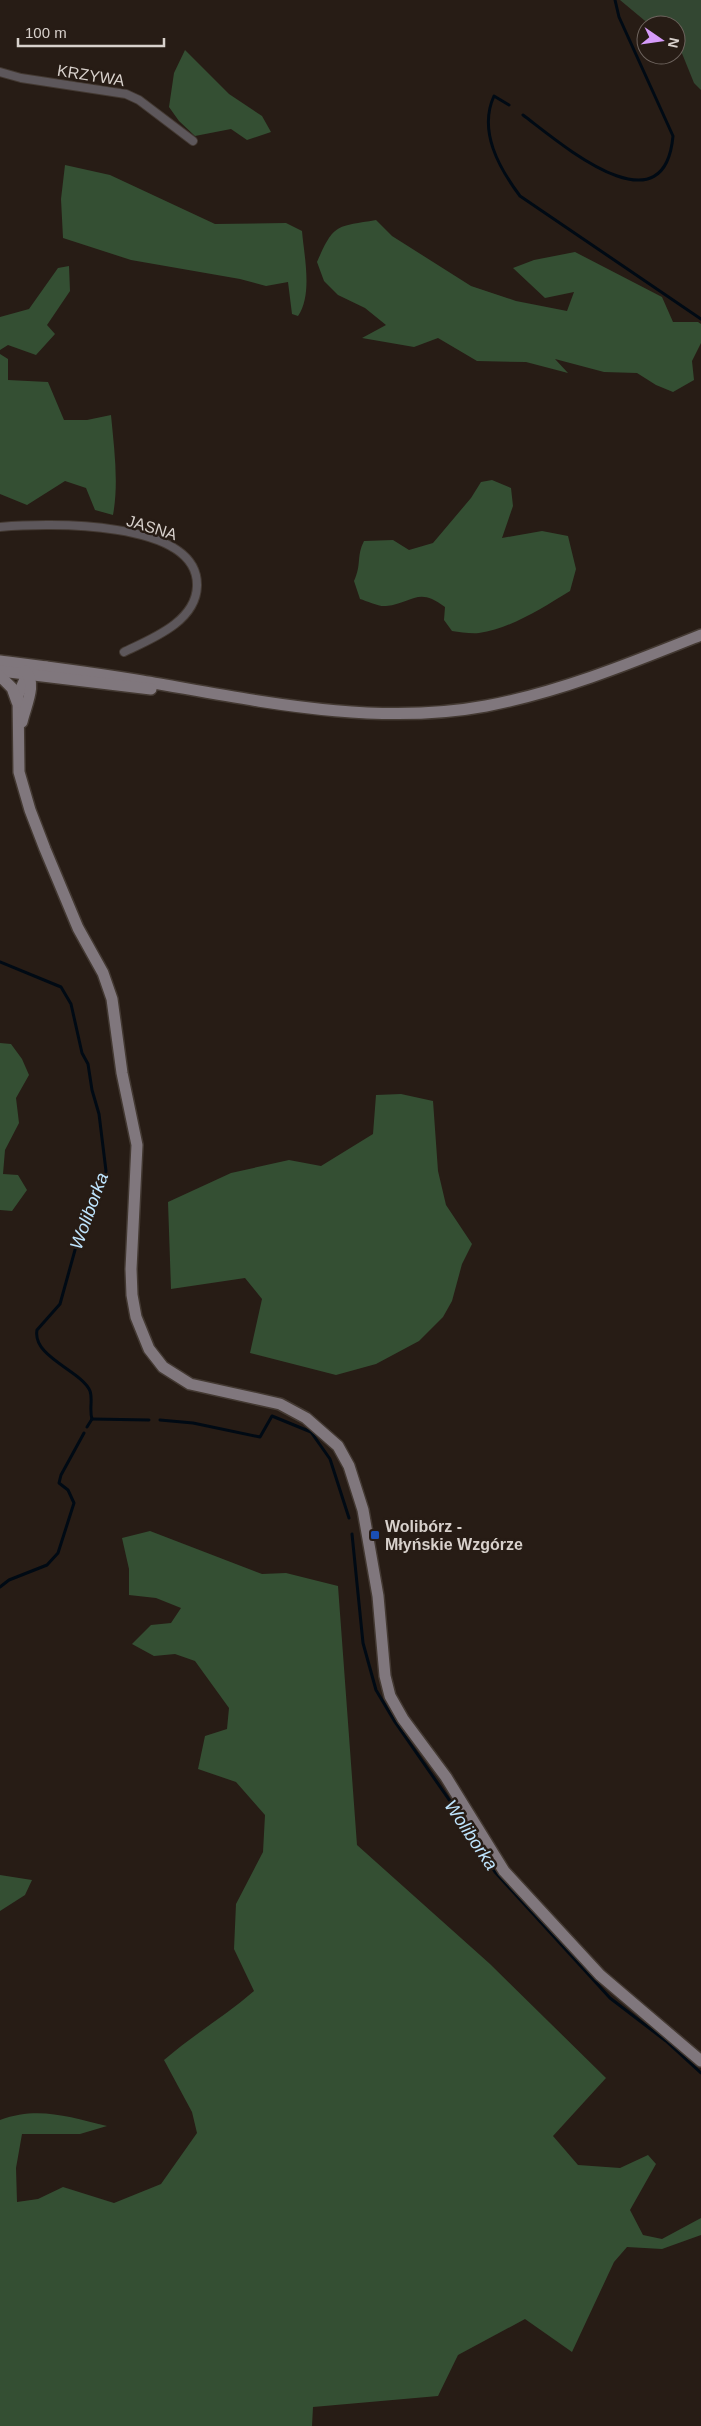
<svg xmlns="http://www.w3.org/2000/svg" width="701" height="2426" font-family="Arial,sans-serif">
  <rect width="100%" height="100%" fill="#271c15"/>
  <path fill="#334732" d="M620 0H701V90L694 83 679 46 676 44V25H650Z"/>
  <g fill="#344f33">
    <path d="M185 50 229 94 262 116 271 132 247 140 231 129 195 136 179 121 169 107 174 73Z"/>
    <path d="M65 165 110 175 215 224 286 223 302 231C304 256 313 294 298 316L292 314 288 282 266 286 240 279 131 260 63 238 61 199Z"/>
    <path d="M376 220 392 236 471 286 516 301 567 311 574 292 545 298 513 268 534 260 575 252 662 297 673 322H698L701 324V343L692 361 694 380 673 392 656 385 637 373 604 372 555 359 568 373 526 362 477 361 438 338 414 347 362 338 386 325 365 308 338 295 324 281 317 262C334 223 336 227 376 220Z"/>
    <path d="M69 266 70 291 47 325 55 334 36 355 8 345 0 350V317L29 309 58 268Z"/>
    <path d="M0 354 8 359V380L48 382 64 420H87L111 415C114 448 119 482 113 515L95 510 86 488 65 481 27 505 0 494Z"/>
    <path d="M492 480 511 488 513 506 502 538 542 531 568 536 576 569 570 591C542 608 512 628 479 633 471 634 460 632 452 631L444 620 445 607C418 586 413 603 386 606 379 607 367 601 360 599L354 581C362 564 356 557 364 541L393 540 409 550 433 543 471 498 481 482Z"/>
    <path d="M0 1043 11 1044 22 1059 29 1075 16 1098 19 1123 5 1150 3 1174 18 1175 27 1190 12 1211 0 1210Z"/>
    <path d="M401 1094 433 1101 438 1171 446 1205 472 1244 462 1264 452 1301 443 1317 419 1341 376 1364 336 1375 250 1353 262 1299 245 1278 171 1289 168 1202 231 1173 289 1160 321 1166 373 1134 376 1095Z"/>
    <path d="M150 1531 262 1574 286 1573 338 1586 357 1845 490 1964 606 2078 553 2136 578 2165 620 2168 648 2155 656 2164 630 2210 643 2235 662 2239 701 2218V2235L662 2249 627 2247 614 2262 572 2352 525 2319 458 2355 438 2396 313 2407 312 2426H0V2120C39 2106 68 2117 107 2126L80 2134H22L16 2168 17 2202 38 2199 63 2187 114 2203 161 2184 197 2133 192 2112 164 2060C193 2035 225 2016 254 1991L234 1949 236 1904 263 1852 265 1815 236 1782 198 1769 205 1736 227 1729 229 1708 195 1661 175 1654 154 1656 132 1644 151 1625 171 1623 181 1608 156 1598 129 1595V1569L122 1538Z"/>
    <path d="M0 1875 32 1880 25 1895 0 1911Z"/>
  </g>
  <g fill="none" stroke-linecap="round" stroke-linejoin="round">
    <g stroke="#000a14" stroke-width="3">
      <path d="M509 105 494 96C478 131 499 168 520 196L701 319"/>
      <path d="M523 115C559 142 664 234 673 136L619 17 615 0"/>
      <path d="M0 962 61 987 71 1004 82 1053 88 1064 92 1090 99 1114 106 1171 105 1176 80 1232 60 1304 37 1330C32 1357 82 1371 90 1391 93 1399 89 1410 92 1419"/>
      <path d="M92 1419 149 1420"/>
      <path d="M160 1420 193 1423 260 1437 272 1416 311 1432 330 1459 349 1518"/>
      <path d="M87 1427 92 1419"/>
      <path d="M352 1534 363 1643 376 1690 395 1722 466 1824 495 1872 610 1998 666 2041 701 2073"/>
      <path d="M0 1587 9 1580 47 1565 58 1553 74 1503 68 1490 59 1483 61 1475 84 1433"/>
    </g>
    <g stroke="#433932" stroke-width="10">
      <g id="minor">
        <path d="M0 72 21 78 126 94 139 100 193 141"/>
        <path d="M0 527C46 523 199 519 197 586 196 622 151 639 124 652"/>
      </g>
    </g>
    <g stroke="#433932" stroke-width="14">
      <g id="secondary">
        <path d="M0 661C47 667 95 673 142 681 254 700 373 727 486 706 560 692 631 663 701 635"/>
        <path d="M46 667 26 677 18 695 19 772 30 810 45 849 78 928 103 973 112 999 122 1073 137 1145 131 1269 132 1295 136 1317 149 1349 163 1367 190 1384 280 1404 306 1418 338 1446 349 1466 363 1510 378 1596 385 1676 390 1696 403 1719 446 1777 504 1871 600 1975 701 2061"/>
        <path d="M0 671 151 689"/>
        <path d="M0 676 12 688 17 702"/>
        <path d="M22 722C25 707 38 683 25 671"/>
      </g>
    </g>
    <use href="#minor" stroke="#5d575b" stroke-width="8"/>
    <use href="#secondary" stroke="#80777d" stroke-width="11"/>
  </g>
  <rect fill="#1a4fb4" stroke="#271c15" stroke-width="2" x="370" y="1530" width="10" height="10" rx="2.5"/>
  <g text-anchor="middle" stroke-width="5" stroke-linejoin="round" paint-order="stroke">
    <g font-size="16" fill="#d8d1cc" stroke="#271c15">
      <text transform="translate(91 75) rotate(9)" y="6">KRZYWA</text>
      <text transform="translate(152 527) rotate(17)" y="6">JASNA</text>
    </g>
    <g font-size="16" font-weight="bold" fill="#d8d1cc" stroke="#271c15" text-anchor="start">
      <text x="385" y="1532">Wolibórz -<tspan x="385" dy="18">Młyńskie Wzgórze</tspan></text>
    </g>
    <g font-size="18" font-style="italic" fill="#bfe5fe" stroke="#271c15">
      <text transform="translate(89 1211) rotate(-70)" y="6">Woliborka</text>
      <text transform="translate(471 1835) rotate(56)" y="6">Woliborka</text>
    </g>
  </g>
  <g transform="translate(661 40) rotate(103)"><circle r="24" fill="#271c15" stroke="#6e645e"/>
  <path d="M0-4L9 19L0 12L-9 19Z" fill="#d69bfa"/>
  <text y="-8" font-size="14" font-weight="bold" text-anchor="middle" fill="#d8d1cc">N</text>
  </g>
  <path d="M18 38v8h146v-8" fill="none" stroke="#d8d1cc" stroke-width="2.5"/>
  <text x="25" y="38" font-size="15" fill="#d8d1cc" stroke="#271c15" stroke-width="4" paint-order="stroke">100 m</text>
</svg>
